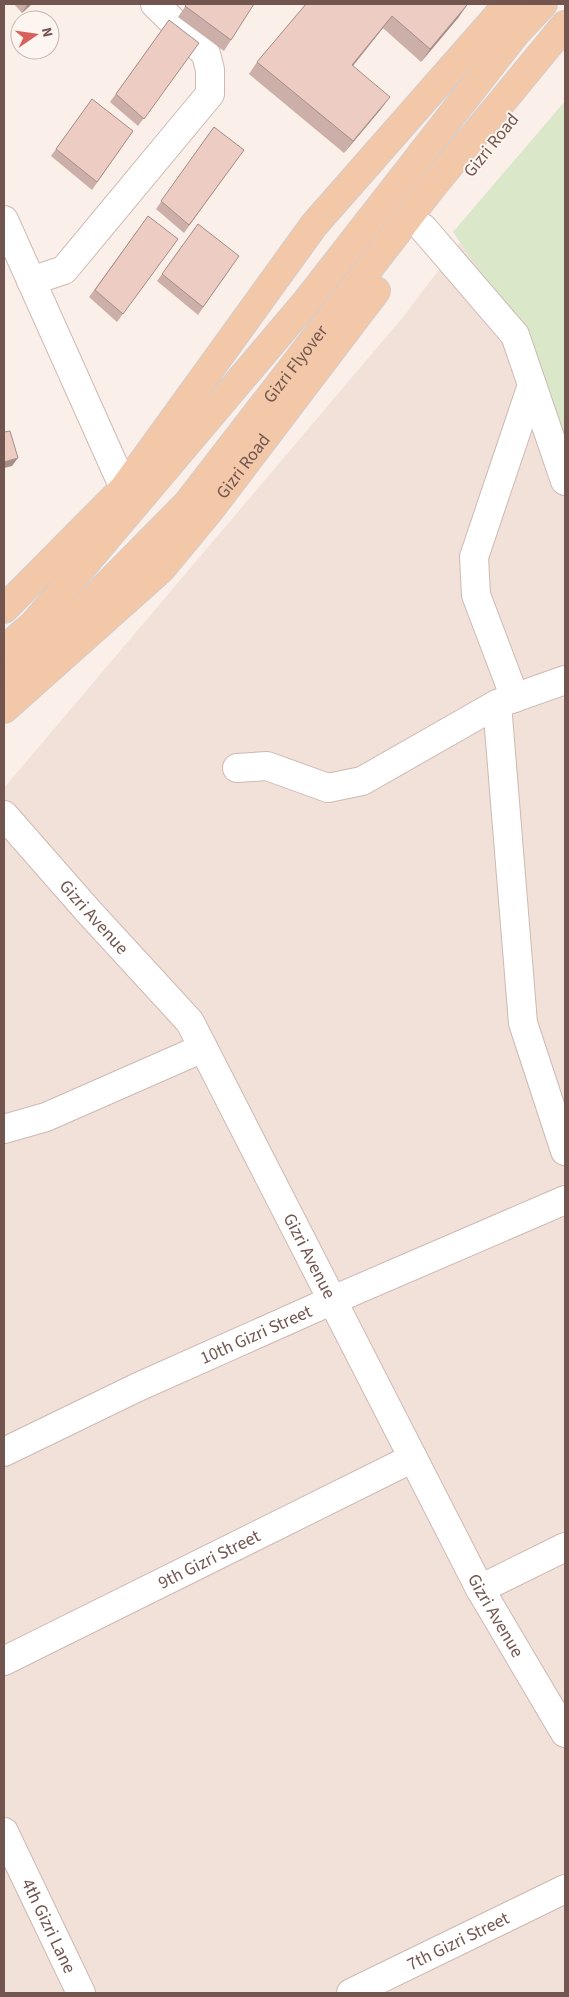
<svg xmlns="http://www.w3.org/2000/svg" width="569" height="1997" font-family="'Source Sans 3',sans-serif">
  <rect width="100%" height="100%" fill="#faf0e9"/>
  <path fill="#f1e1d8" d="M565 104V1993H4V788L403 317Z"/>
  <path fill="#dbe7c9" d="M565 101V451L528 340 453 232Z"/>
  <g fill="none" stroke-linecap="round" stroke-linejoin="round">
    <g stroke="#ceb9b3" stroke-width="30">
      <g id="minor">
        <path d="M4 220 124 488"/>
        <path d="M423 228 515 335 565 481"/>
        <path d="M31 281 64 270 210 94V70L206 54 155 4"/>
        <path d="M565 680 497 704 523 1023 565 1151"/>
        <path d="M515 698 476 595 474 557 532 385"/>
        <path d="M237 768 267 766 328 788 362 781 497 704"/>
        <path id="s1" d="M4 815 89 912 190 1022 480 1589 565 1733"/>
        <path d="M4 1129 46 1117 203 1048"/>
        <path id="s2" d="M4 1452 138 1387 333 1300 565 1200"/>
        <path d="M480 1589 565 1547"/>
        <path id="s3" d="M4 1661 413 1458"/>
        <path id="s4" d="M4 1832 81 1993"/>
        <path id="s5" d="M351 1993 565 1889"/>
      </g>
    </g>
    <g stroke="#d5ccca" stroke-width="30">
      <g id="major">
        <path d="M4 609 124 488 314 225 508 4"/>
        <path d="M4 650 34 624 307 301 515 34 543 4"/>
        <path id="s6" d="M4 684 34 659 188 503 431 188 565 25"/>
        <path id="s7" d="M4 709 161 569 209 511 376 291"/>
      </g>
    </g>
    <use href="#minor" stroke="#fff" stroke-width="28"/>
    <use href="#major" stroke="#f2c8a9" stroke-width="28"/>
  </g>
  <g fill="#ccafa9">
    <path d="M14 4H32L22 13Z"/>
    <path d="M187 4 231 40 224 51 178 17Z"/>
    <path d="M306 4 467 5 458 18 421 62 383 28 353 66 381 109 344 153 249 74 257 62Z"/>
    <path d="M169 20 199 43 138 126 110 102Z"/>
    <path d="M92 99 133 131 92 190 51 156Z"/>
    <path d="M214 127 244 150 184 233 156 209Z"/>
    <path d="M148 216 178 239 117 322 89 297Z"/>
    <path d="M198 224 239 256 198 315 157 281Z"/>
  </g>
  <g fill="#a68f89">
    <path d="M28 4H32L22 13 27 5Z"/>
    <path d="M467 5 458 18 421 62 430 49Z"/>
    <path d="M392 16 383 28 343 78 352 65Z"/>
    <path d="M390 97 381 109 344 153 353 141Z"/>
    <path d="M18 458 12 466 4 468V462Z"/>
  </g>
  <g fill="#edccc4" stroke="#a68f89">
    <path d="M187 4H254L231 40 185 6Z"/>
    <path d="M306 4H465L467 5 430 49 392 16 352 65 390 97 353 141 257 62Z"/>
    <path d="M169 20 199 43 144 119 116 94Z"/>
    <path d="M92 99 133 131 97 182 56 149Z"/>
    <path d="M214 127 244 150 189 225 161 201Z"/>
    <path d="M148 216 178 239 123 314 95 290Z"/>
    <path d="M198 224 239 256 203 307 162 274Z"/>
    <path d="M10 431 18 458 4 462V432Z"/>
  </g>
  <g text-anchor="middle" stroke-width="4" stroke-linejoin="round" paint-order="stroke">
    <g font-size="18" fill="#73554f" stroke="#fdf5ef">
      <text transform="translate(491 145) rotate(-51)" y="6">Gizri Road</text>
      <text dy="6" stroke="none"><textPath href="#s6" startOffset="434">Gizri Flyover</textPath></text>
      <text dy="6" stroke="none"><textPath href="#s7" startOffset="342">Gizri Road</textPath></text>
      <text dy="6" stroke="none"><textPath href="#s1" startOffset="136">Gizri Avenue</textPath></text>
      <text dy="6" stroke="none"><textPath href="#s1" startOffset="541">Gizri Avenue</textPath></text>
      <text dy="6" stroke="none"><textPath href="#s2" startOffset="278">10th Gizri Street</textPath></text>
      <text dy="6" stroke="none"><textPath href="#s3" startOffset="229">9th Gizri Street</textPath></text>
      <text dy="6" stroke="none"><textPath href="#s1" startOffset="946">Gizri Avenue</textPath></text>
      <text dy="6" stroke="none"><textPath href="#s4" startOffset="104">4th Gizri Lane</textPath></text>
      <text dy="6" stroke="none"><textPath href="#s5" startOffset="119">7th Gizri Street</textPath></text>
    </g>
  </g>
  <rect width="569" height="1997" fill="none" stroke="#73554f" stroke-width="10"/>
  <g transform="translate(35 35) rotate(77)"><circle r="24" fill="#fdf5ef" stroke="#c6b5af"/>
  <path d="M0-4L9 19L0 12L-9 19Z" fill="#d85f5b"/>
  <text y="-8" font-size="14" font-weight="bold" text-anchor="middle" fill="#73554f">N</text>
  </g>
</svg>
